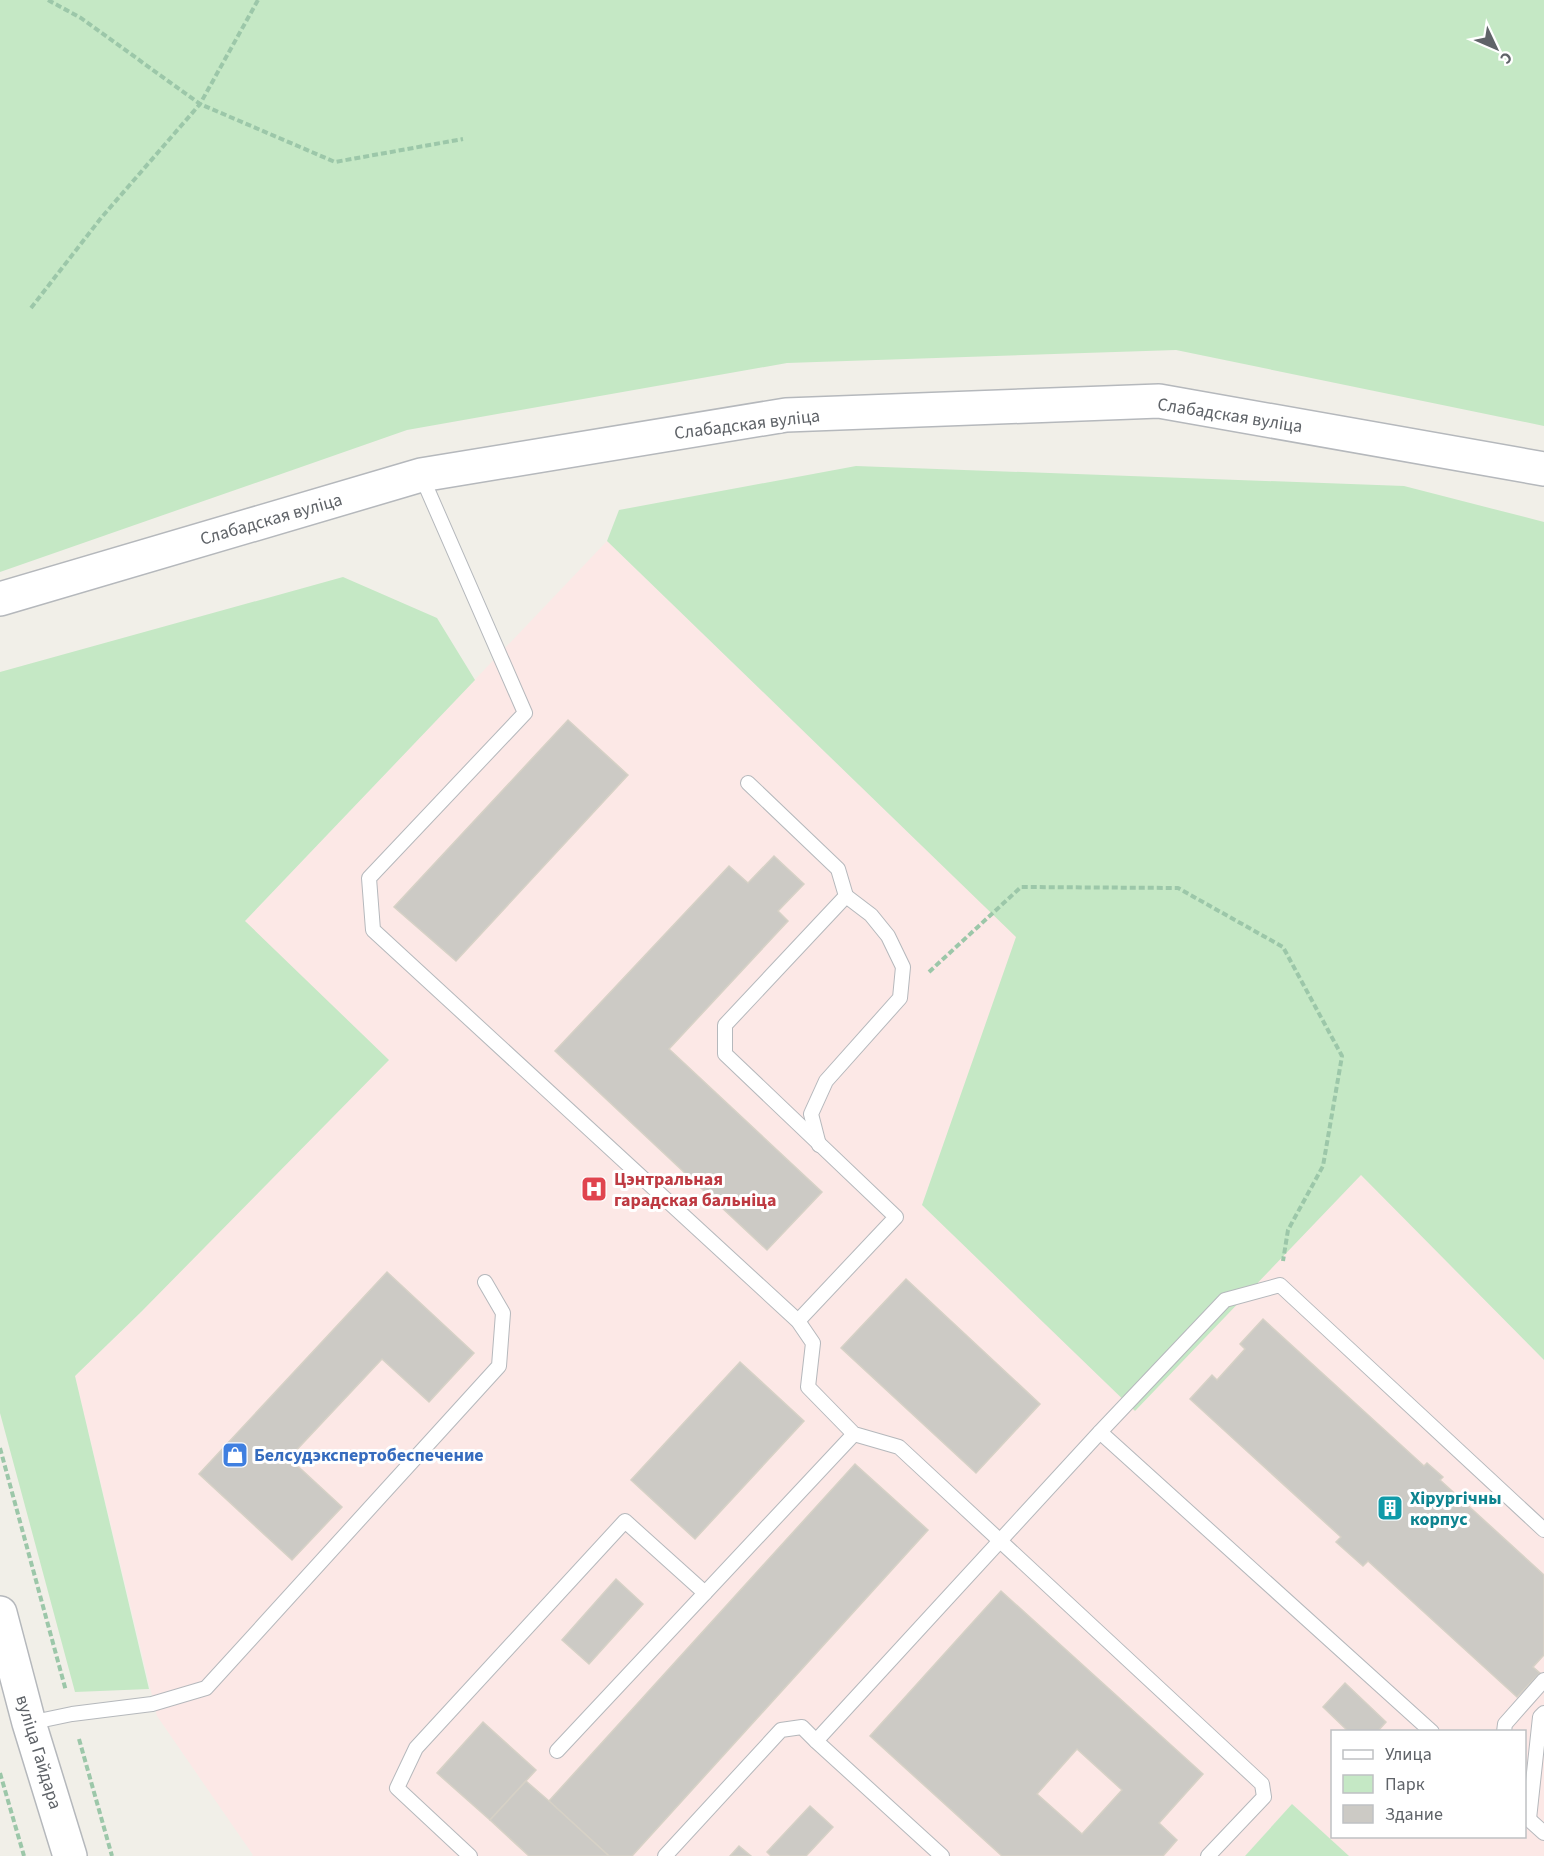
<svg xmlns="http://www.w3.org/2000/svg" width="1544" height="1856" font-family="'Source Sans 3',sans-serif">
  <rect width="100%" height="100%" fill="#f1efe8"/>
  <path fill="#fce8e6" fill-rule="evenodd" d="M607 541 1017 937 922 1205 1135 1410 1361 1174 1544 1360V1856H252L253 1855 157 1716 75 1376 142 1311 245 921ZM1332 1732H1524V1836H1332Z"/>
  <g fill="#c5e8c5">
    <path d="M0 0H1544V426L1176 350 787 363 407 430 0 572Z"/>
    <path d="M856 466 1404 486 1544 522V1360L1361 1175 1135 1411 922 1205 1016 937 607 541 619 510Z"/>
    <path d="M343 577 437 618 475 680 245 921 389 1060 142 1311 75 1376 149 1689 75 1692 0 1413V672Z"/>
    <path d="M1292 1804 1349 1856H1245Z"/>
  </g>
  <g fill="#cccac5" stroke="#d6d1c6" stroke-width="1.5" fill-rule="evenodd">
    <path d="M568 720 628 775 456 961 394 907Z"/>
    <path d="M774 856 804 884 778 911 788 921 669 1049 822 1192 767 1250 555 1051 729 866 748 883Z"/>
    <path d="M387 1272 474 1353 429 1402 382 1359 289 1458 342 1507 292 1560 199 1474Z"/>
    <path d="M906 1279 1040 1404 976 1473 841 1348Z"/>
    <path d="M1263 1319 1424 1466 1427 1463 1443 1477 1440 1480 1544 1575V1655L1533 1667 1540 1673 1517 1697 1368 1561 1363 1566 1336 1542 1341 1537 1190 1399 1212 1375 1217 1380 1245 1349 1240 1344Z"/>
    <path d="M740 1362 804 1421 695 1539 631 1480Z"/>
    <path d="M855 1464 928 1530 632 1856H609L549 1801Z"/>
    <path d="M616 1579 643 1604 589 1664 562 1640Z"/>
    <path d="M1001 1591 1203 1774 1159 1823 1177 1840 1163 1856H1002L870 1736ZM1077 1749 1122 1790 1082 1834 1037 1794Z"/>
    <path d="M1345 1683 1386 1722 1377 1732H1349L1323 1707Z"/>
    <path d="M483 1722 536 1770 490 1820 437 1773Z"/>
    <path d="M526 1781 549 1801 609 1856H529L490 1820Z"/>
    <path d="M810 1806 833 1827 806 1856H771L767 1852Z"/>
    <path d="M739 1846 751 1856H730Z"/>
  </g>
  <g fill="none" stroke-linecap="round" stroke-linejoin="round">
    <g stroke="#b5b8bc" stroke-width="16">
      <g id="service">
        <path d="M421 475 525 713 369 878 373 930 798 1321 813 1343 808 1387 854 1434 899 1447 1262 1784 1264 1797 1208 1856"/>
        <path d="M748 783 838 869 846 896 725 1025V1054L896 1217 798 1321"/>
        <path d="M819 1145 811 1114 826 1081 900 998 903 967 888 936 871 915 846 896"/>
        <path d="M1100 1432 1432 1732"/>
        <path d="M29 1723 72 1714 152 1704 206 1688 499 1366 503 1313 485 1282"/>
        <path d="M1504 1732 1505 1724 1544 1680"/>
        <path d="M557 1751 854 1434"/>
        <path d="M1524 1815 1544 1833"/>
        <path d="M1529 1819 1540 1717 1544 1713"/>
        <path d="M470 1856 397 1788 416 1748 625 1521 705 1593"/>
        <path d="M665 1856 781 1730 802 1727 816 1741"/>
        <path d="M942 1856 816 1741 1100 1432 1225 1300 1280 1285 1544 1530"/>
      </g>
    </g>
    <g stroke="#b5b8bc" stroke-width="36">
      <g id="tertiary">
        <path d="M0 599 421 475 786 415 1159 401 1544 469"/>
        <path d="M0 1613 29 1723 70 1856"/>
      </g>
    </g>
    <g stroke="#9cc7a9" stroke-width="4" stroke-dasharray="6 3" stroke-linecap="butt">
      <path d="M48 0 81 18 200 104 335 162 463 139"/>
      <path d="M31 308 101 218 200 104 258 0"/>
      <path d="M929 972 1021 887 1178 888 1283 947 1342 1056 1323 1166 1288 1230 1283 1261"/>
      <path d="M0 1448 66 1691"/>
      <path d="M79 1739 112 1856"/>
      <path d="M0 1773 24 1856"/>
    </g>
    <use href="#service" stroke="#fff" stroke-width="14"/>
    <use href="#tertiary" stroke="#fff" stroke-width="33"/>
  </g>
  <defs>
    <g id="hospital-square" transform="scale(1.35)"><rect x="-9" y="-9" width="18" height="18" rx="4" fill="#e0444e" stroke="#fff"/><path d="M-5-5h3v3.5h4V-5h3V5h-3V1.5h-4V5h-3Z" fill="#fff"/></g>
    <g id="shop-square" transform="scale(1.35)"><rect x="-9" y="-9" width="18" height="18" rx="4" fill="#3f7fe0" stroke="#fff"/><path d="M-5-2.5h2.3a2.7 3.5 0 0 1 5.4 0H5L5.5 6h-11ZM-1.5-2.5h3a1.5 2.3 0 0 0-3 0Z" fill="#fff"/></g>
    <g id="building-square" transform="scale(1.35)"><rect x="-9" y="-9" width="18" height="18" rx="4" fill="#0f9aa8" stroke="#fff"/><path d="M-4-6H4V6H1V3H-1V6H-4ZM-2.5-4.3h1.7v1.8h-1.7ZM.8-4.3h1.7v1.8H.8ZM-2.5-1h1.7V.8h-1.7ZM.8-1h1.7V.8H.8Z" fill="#fff"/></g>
  </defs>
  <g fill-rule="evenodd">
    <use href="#hospital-square" x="594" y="1189"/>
    <use href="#shop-square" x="235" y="1455"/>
    <use href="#building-square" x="1390" y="1508"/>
  </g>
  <g text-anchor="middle" stroke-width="6" stroke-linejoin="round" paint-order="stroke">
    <g font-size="18" fill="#5f6368" stroke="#fff">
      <text transform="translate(1230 415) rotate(9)" y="6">Слабадская вуліца</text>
      <text transform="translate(747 424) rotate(-7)" y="6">Слабадская вуліца</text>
      <text transform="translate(271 519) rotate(-16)" y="6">Слабадская вуліца</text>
      <text transform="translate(39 1752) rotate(73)" y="6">вуліца Гайдара</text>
    </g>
    <g font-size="18" font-weight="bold" fill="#be3a42" stroke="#fff" text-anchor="start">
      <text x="614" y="1185">Цэнтральная<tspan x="614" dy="21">гарадская бальніца</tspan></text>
    </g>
    <g font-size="18" font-weight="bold" fill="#366cbe" stroke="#fff" text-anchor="start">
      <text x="254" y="1461">Белсудэкспертобеспечение</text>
    </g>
    <g font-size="18" font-weight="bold" fill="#0d838f" stroke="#fff" text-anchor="start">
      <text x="1410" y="1504">Хірургічны<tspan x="1410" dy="21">корпус</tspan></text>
    </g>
  </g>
  <rect x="1331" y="1730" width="195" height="108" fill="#ffffff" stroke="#bfc1c3" stroke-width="1.5"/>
  <rect x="1343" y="1750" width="30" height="9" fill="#ffffff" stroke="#bfc1c3" stroke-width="1.5"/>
  <text x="1385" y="1760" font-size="18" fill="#5f6368">Улица</text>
  <rect x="1343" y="1775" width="30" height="18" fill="#c5e8c5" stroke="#bfc1c3" stroke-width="1.5"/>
  <text x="1385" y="1790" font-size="18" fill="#5f6368">Парк</text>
  <rect x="1343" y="1805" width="30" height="18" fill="#cccac5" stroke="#bfc1c3" stroke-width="1.5"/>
  <text x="1385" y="1820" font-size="18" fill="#5f6368">Здание</text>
  <g transform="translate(1496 48) rotate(134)" stroke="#ffffff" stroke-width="4.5" paint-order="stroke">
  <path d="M0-4.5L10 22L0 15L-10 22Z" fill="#5f6368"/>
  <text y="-9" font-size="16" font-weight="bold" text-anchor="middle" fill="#5f6368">С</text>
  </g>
</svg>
